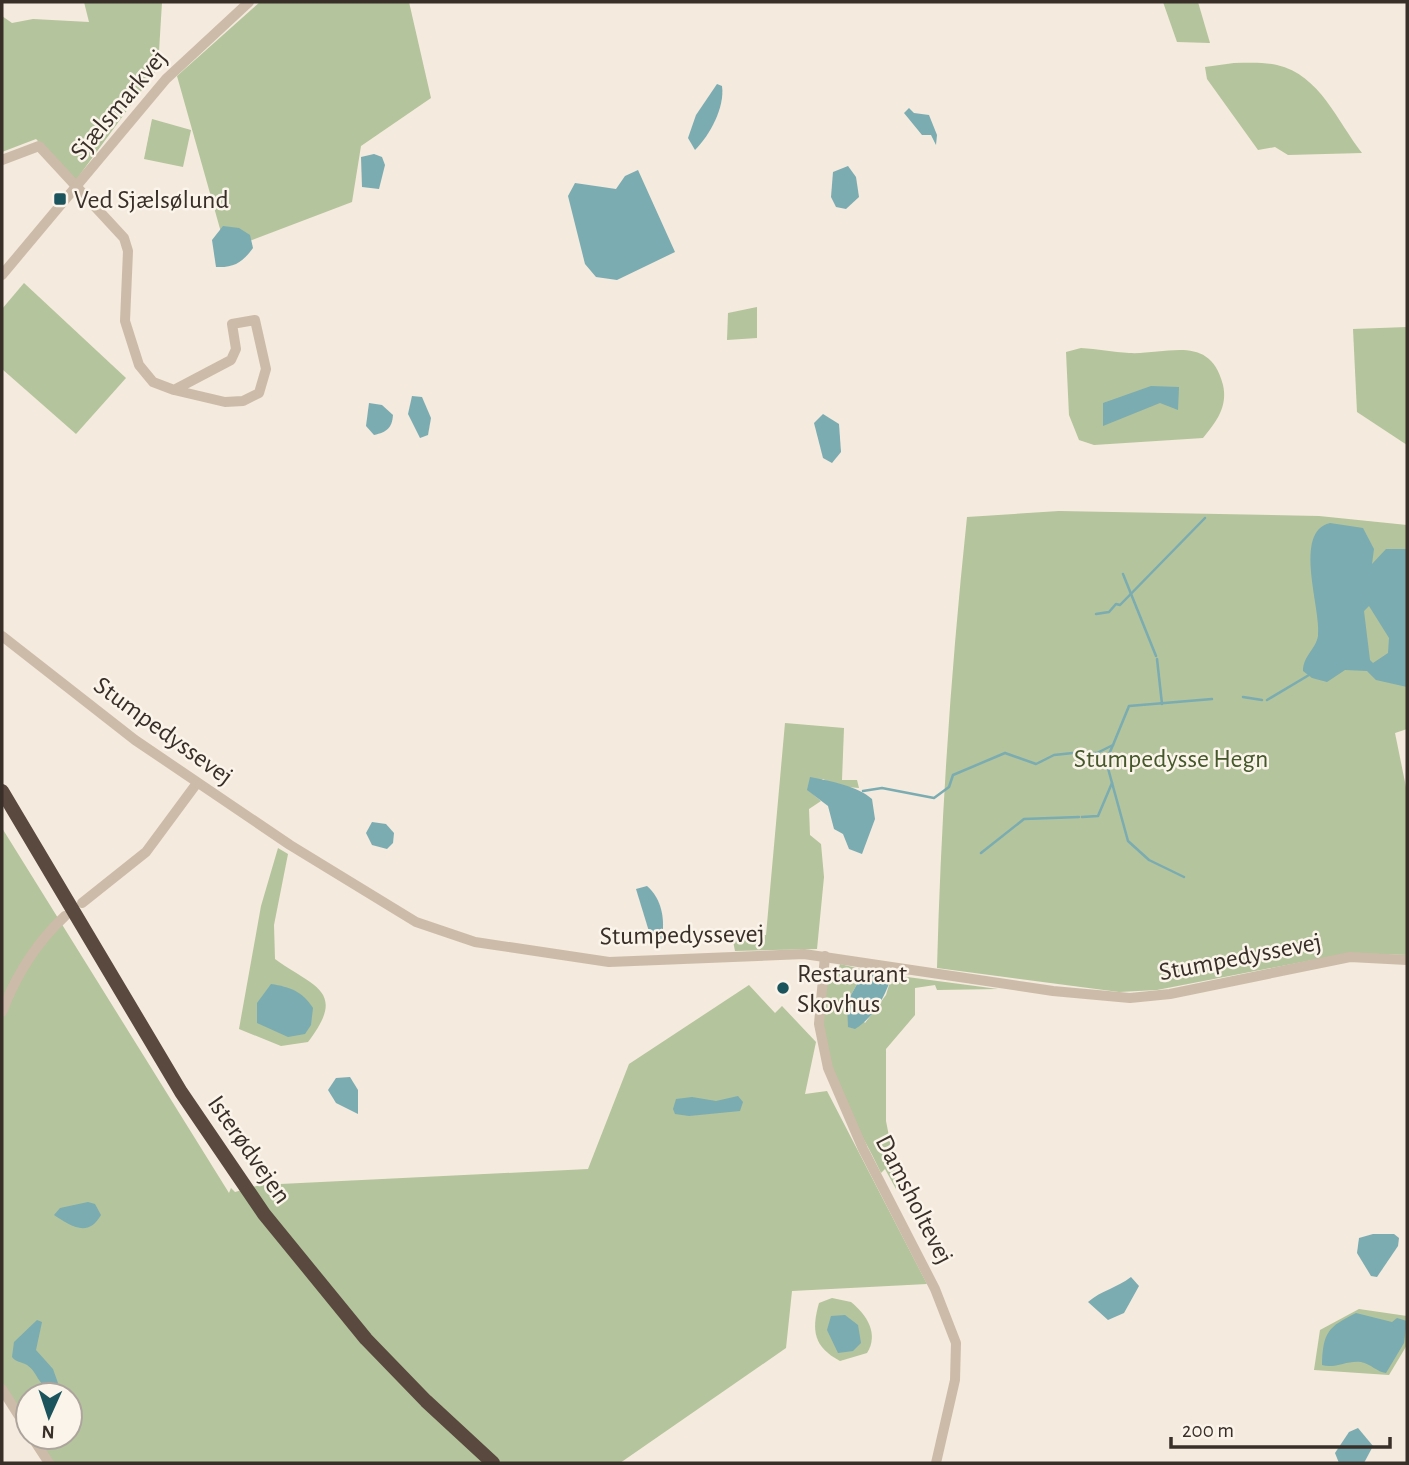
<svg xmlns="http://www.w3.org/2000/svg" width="1409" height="1465" font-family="'Alegreya Sans',sans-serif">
  <rect width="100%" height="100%" fill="#f4eadd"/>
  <g fill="#b4c49c">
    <path d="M84 2H162L158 68 76 180 36 139 2 152V16L12 23 33 19 89 22Z"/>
    <path d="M260 2H409L431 98 361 146 352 202 226 250 177 76Z"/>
    <path d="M1163 2H1198L1210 43 1177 42Z"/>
    <path d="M1234 63C1248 63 1263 62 1277 65 1320 75 1337 121 1362 153L1288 155 1275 147 1258 150 1207 79 1205 67Z"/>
    <path d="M152 119 191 130 183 167 144 159Z"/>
    <path d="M24 283 126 378 76 434 2 369V309Z"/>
    <path d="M757 307V338L727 340 728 313Z"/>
    <path d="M1407 327V445L1357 412 1353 329Z"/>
    <path d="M1081 348C1097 349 1113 352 1129 353 1167 355 1210 333 1223 385 1228 407 1216 422 1203 438L1094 445 1079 440 1069 415 1066 352Z"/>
    <path d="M1059 511 1319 516 1407 525V729L1395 733 1407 792V955L1349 953 1157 990 1119 992 937 968C941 817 951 668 967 517Z"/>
    <path d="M785 723 844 728 842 780H857L859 788 837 786 823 779 808 790 821 801 809 809 810 835 821 844 824 877 817 949 735 951 733 941 766 935Z"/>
    <path d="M2 828 229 1193 231 1188 235 1192 260 1185 588 1169 629 1064 749 985 775 1013 782 1006 816 1042 805 1094 827 1091 927 1284 792 1291 786 1348 620 1463H50L34 1437H70V1395H28V1428L2 1387Z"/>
    <path d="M278 848 288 854 274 925 275 959C313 987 348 990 308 1042L281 1046 239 1029 261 906Z"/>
    <path d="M840 964 865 970 847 1002 865 1023 886 995 892 975 998 989 937 990 935 985 915 988V1015L886 1049V1121L895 1167 896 1189 885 1169 881 1173C860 1128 825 1077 822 1026 822 1010 825 992 827 976L837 975Z"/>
    <path d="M832 1298 851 1302C867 1315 879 1334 867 1353L840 1361C814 1347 811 1331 819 1303Z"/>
    <path d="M1359 1309 1407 1316V1345L1389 1375 1314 1370 1320 1330Z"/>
  </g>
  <g fill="#7aacb2" fill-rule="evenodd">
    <path d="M717 84 722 86C725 107 710 135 695 150L688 138 696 115Z"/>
    <path d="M909 108 914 113 929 115 937 135 936 145 931 135H922L904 113Z"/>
    <path d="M374 154 382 157 385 165 379 189 362 187 361 157Z"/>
    <path d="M848 166 856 177 859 197 846 209 836 207 831 197 833 172Z"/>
    <path d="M638 170 675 252 617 280 596 277 585 264 568 196 575 183 616 189 625 176Z"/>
    <path d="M223 226 239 228 250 235 253 248C243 262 234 268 216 267L212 240Z"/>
    <path d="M1151 386 1179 387 1178 410 1160 403 1103 426V403Z"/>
    <path d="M412 396 422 397 431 418 428 435 420 438 408 414Z"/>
    <path d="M369 403 382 405 393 415C392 428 387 432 374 435L366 426Z"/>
    <path d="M823 414 839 424 841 452 832 463 823 458 814 423Z"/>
    <path d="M1330 523 1363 528 1374 549 1372 564 1386 549H1407V687L1376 680 1367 671 1345 670 1327 682 1312 678 1303 671C1303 656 1316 649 1318 636 1322 610 1292 532 1330 523ZM1369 606 1389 638 1388 653 1373 663 1370 660 1364 611Z"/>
    <path d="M810 777C830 781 858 786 872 799L875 819 862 854 849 849 843 834 834 829 828 806 807 790Z"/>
    <path d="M372 822 386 824 394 833 393 843 387 849 372 845 366 833Z"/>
    <path d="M647 886C662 899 665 919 662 939L651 938 636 889Z"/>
    <path d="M865 970 892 975C885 997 874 1017 855 1029L848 1027 847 1002Z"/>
    <path d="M271 984C290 987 302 991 313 1008L311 1025 305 1034 288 1037 257 1023V1003Z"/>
    <path d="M350 1077 358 1090V1114L336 1103 328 1090 336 1078Z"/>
    <path d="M738 1096 743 1102 740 1111 689 1116 675 1114 673 1109 676 1099 692 1097 716 1101Z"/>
    <path d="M88 1202 95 1204 101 1215C88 1238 71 1226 54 1215L60 1208Z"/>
    <path d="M1373 1234H1394L1399 1238 1398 1246 1377 1277 1371 1276 1357 1253 1359 1238Z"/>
    <path d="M1131 1277 1139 1286 1124 1313 1108 1320 1088 1302C1102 1290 1117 1288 1131 1277Z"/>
    <path d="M1356 1313 1392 1322 1397 1318 1407 1321 1404 1343 1386 1373C1377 1372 1371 1364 1361 1362 1347 1360 1335 1369 1322 1365 1323 1332 1328 1327 1356 1313Z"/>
    <path d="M845 1315 858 1325 861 1343 853 1351 838 1353 827 1330 831 1316Z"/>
    <path d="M37 1320 42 1322 36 1350 53 1369 58 1383 52 1388C37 1386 38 1372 27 1365 20 1361 17 1363 12 1357L14 1342Z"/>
    <path d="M1358 1428 1373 1446 1364 1463H1339L1335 1453 1349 1432Z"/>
  </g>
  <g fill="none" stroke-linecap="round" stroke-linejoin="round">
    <g stroke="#7aacb2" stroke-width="2.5">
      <path d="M1123 574 1156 656"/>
      <path d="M1096 614 1109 612 1116 604 1120 605 1205 518"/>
      <path d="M1157 659 1162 704"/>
      <path d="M1243 697 1262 700"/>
      <path d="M1267 700 1309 675"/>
      <path d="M1113 745 1106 761 1128 841 1149 860 1184 877"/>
      <path d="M1076 753H1097L1113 745 1129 706 1212 699"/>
      <path d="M863 791 882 788 934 798 949 787 953 775 1005 753 1036 764 1054 755 1073 753"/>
      <path d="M1082 817 1098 816 1112 783"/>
      <path d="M981 853 1024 819 1079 817"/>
    </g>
    <g stroke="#ccbba8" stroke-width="10">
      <path d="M2 160 39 146 124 238 128 251 125 321 139 365 153 382 174 390 225 402 243 401 259 393 266 369 255 320 232 324 236 349 231 360 174 390"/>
      <path d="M2 275 166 79 249 2"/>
      <path d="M2 636 135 740 290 845 416 922 475 942 609 962 804 954 1053 991 1130 998 1170 994 1350 957 1407 960"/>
      <path d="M82 903 146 852 197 783"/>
      <path d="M825 956 819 1024 828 1068 863 1149 935 1289 956 1343 955 1380 936 1463"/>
      <path d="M2 1012C16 975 36 943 65 916"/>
      <path d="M2 1389 28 1430"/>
      <path d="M32 1437 49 1463"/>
    </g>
    <path stroke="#5a493f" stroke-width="14" d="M2 791 181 1092 264 1214 366 1339 426 1401 493 1463"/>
  </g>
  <g fill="#1c545d" stroke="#fbf4ea" stroke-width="2.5">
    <rect x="53" y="192" width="14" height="14" rx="3.5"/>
    <circle cx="783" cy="988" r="7"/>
  </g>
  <g text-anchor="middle" stroke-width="5" stroke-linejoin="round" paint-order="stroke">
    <g font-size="26" fill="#392f29" stroke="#fbf4ea">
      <text transform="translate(118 104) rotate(-50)" y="9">Sjælsmarkvej</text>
      <text transform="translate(164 730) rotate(36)" y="9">Stumpedyssevej</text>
      <text transform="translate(682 934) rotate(-1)" y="9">Stumpedyssevej</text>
      <text transform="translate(1240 956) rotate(-11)" y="9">Stumpedyssevej</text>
      <text transform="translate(250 1149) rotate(55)" y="9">Isterødvejen</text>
      <text transform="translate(915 1199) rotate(63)" y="9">Damsholtevej</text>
    </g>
    <g font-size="26" fill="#392f29" stroke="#fbf4ea" text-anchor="start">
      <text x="74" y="208">Ved Sjælsølund</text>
      <text x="797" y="982">Restaurant<tspan x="797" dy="30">Skovhus</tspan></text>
    </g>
    <g font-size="26" fill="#45582b" stroke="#fbf4ea">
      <text x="1171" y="767">Stumpedysse Hegn</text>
    </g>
  </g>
  <rect width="1409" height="1465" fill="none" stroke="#392f29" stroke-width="7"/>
  <g transform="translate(49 1416) rotate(183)"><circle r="33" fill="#fbf4ea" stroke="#ada59d" stroke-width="2"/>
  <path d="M0-5L12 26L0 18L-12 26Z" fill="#1c545d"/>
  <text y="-10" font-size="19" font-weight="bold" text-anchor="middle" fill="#392f29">N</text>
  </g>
  <path d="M1171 1437v10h219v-10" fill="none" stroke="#392f29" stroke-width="3.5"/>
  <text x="1182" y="1437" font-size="21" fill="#392f29" stroke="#fbf4ea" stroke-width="5" paint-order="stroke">200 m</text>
</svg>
